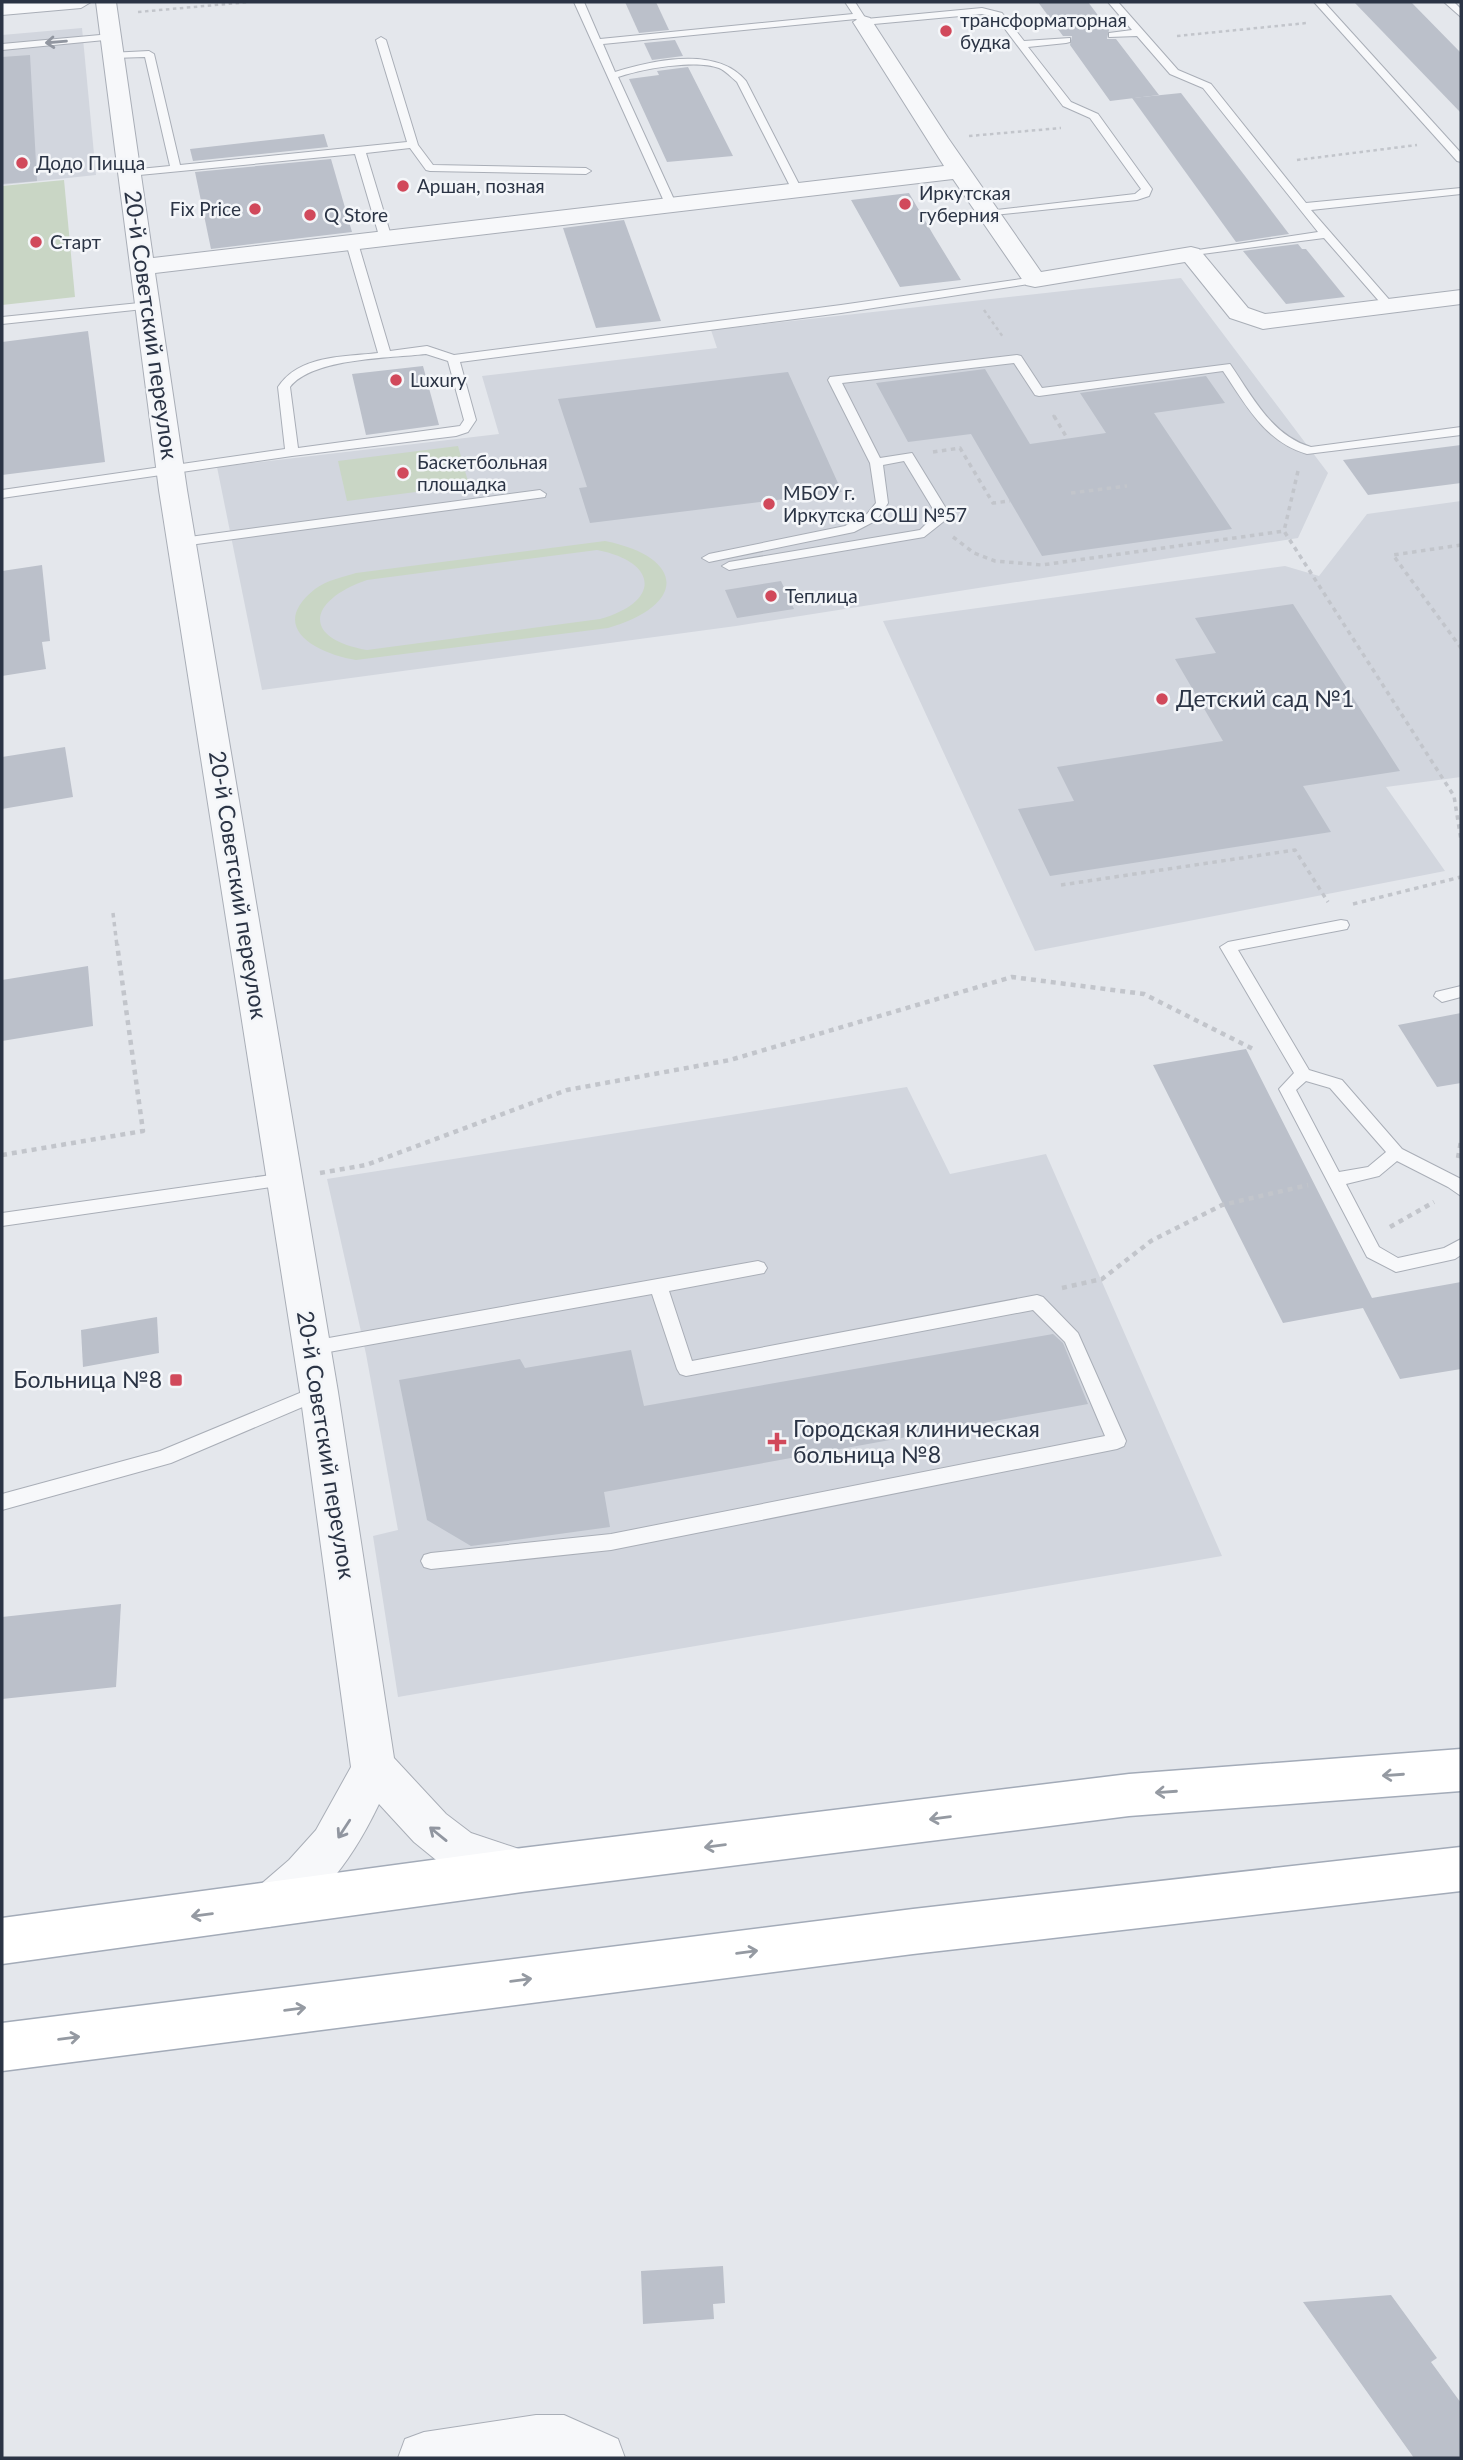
<svg xmlns="http://www.w3.org/2000/svg" width="1463" height="2460" font-family="Lato,sans-serif">
  <rect width="100%" height="100%" fill="#e4e7ec"/>
  <g fill="#d2d6de">
    <path d="M82 28 96 175 2 185V35Z"/>
    <path d="M1181 278 1328 473 1298 538 736 626 262 690 217 467 499 434 482 376 717 348 711 330Z"/>
    <path d="M1461 501V777L1386 787 1445 871 1035 951 883 621 1285 566 1319 576 1367 514Z"/>
    <path d="M907 1087 950 1174 1046 1154 1222 1556 398 1697 373 1536 398 1530 366 1354 327 1179Z"/>
  </g>
  <g fill="#c9d6c5" fill-rule="evenodd">
    <path d="M64 180 75 297 2 305V186Z"/>
    <path d="M458 446 469 485 347 501 338 461Z"/>
    <path d="M605 541C685 557 688 605 608 628L356 660C318 654 266 628 315 589 327 580 343 577 356 573ZM597 550C659 562 661 602 600 619L367 650C300 638 309 600 367 580Z"/>
  </g>
  <g fill="#bbc0ca">
    <path d="M625 2H656L669 30 639 33Z"/>
    <path d="M1038 2H1088L1109 30 1107 39H1116L1159 95 1110 101 1070 45 1072 36H1063Z"/>
    <path d="M1354 2H1411L1461 53V113Z"/>
    <path d="M675 40 683 56 652 60 644 43Z"/>
    <path d="M30 55 37 181 2 184V57Z"/>
    <path d="M688 67 733 156 667 162 629 79 659 75 657 71Z"/>
    <path d="M1181 93 1245 176 1289 234 1236 242 1132 98Z"/>
    <path d="M324 134 328 147 193 161 190 149Z"/>
    <path d="M331 159 352 232 211 249 195 172Z"/>
    <path d="M909 193 934 236 961 280 900 287 851 200Z"/>
    <path d="M624 220 661 321 596 328 563 228Z"/>
    <path d="M1298 244 1302 249H1306L1345 297 1286 304 1243 251Z"/>
    <path d="M88 331 105 462 2 475V342Z"/>
    <path d="M423 366 439 425 366 435 352 374Z"/>
    <path d="M985 369 1030 444 1106 433 1080 393 1206 376 1225 403 1154 413 1232 529 1042 556 971 434 908 442 876 383Z"/>
    <path d="M788 372 842 492 590 523 579 488 587 487 558 399Z"/>
    <path d="M1461 445V483L1368 495 1343 460Z"/>
    <path d="M42 565 50 641 42 642 46 669 2 676V571Z"/>
    <path d="M781 581 794 609 737 618 725 590Z"/>
    <path d="M1293 604 1400 771 1303 786 1331 832 1050 876 1018 809 1074 801 1057 767 1223 741 1175 659 1216 653 1195 618Z"/>
    <path d="M65 747 73 797 2 809V757Z"/>
    <path d="M88 966 93 1026 2 1041V980Z"/>
    <path d="M1461 1013V1083L1437 1087 1398 1025Z"/>
    <path d="M1246 1049 1372 1298 1461 1282V1369L1400 1379 1363 1308 1283 1323 1153 1065Z"/>
    <path d="M157 1317 159 1353 83 1367 81 1330Z"/>
    <path d="M1053 1334 1063 1343 1088 1404 604 1492 610 1527 471 1546 427 1520 399 1380 520 1359 525 1368 631 1350 644 1406Z"/>
    <path d="M121 1604 116 1687 2 1699V1617Z"/>
    <path d="M723 2266 725 2303 713 2304 714 2319 643 2324 641 2271Z"/>
    <path d="M1391 2295 1437 2358 1431 2362 1461 2403V2458H1414L1303 2302Z"/>
  </g>
  <g fill="none" stroke-linecap="round" stroke-linejoin="round">
    <g stroke="#a9aeb7" stroke-width="2">
      <g id="lane">
        <path d="M574 2H584L600 39 853 14 845 2H855L866 19 982 8 1002 13 1024 41 1070 38V42L1066 43 1028 47 1071 102 1098 114 1152 189 1149 196 1137 200 984 216V212L988 211 1135 194 1141 189 1090 118 1063 106 996 17 982 14 863 25 856 19 603 44 615 72C654 60 717 46 746 81L802 190 797 193 792 190 737 82C731 77 726 71 719 68 695 59 642 69 618 77L677 206 667 208Z"/>
        <path d="M1108 2H1118L1178 70 1211 84 1306 203 1461 188V194L1311 210 1393 304V308H1385L1324 238 1187 256V252L1191 251 1318 232 1203 88 1170 74 1137 36 1109 37V33L1132 30Z"/>
        <path d="M1314 2H1324L1461 153V162L1457 161Z"/>
        <path d="M1444 2H1454L1461 9V17Z"/>
        <path d="M111 34 115 35V39L2 50V44Z"/>
        <path d="M381 37 386 40 418 145 433 165 586 168 591 171 586 174 430 171 426 170 410 148 366 153 392 239 386 242 380 239 355 154 129 176 124 173 129 170 170 166 145 57 113 58 108 55 109 53 149 51 154 54 180 165 407 142 376 40Z"/>
        <path d="M352 240 358 243 390 351 427 346 454 355 841 305 1035 277 1041 280 1035 283 841 313 460 362 476 420 468 432 456 436 292 456 2 498V490L285 449 278 387C299 355 343 357 378 353L346 243ZM426 354 448 361 464 420 460 426 298 448 290 387C312 358 391 358 426 354Z"/>
        <path d="M149 302 155 306 153 308 2 324V317Z"/>
        <path d="M1017 355 1021 356 1042 388 1230 364C1252 396 1272 436 1311 447L1461 427V435L1307 454C1265 442 1246 405 1223 371L1039 396 1035 395 1014 363 842 383 880 458 912 453 950 515 948 518 924 537 729 570 722 566 729 562 920 530 936 514 904 461 883 465 888 503 877 520 854 532 709 562 702 558 709 554 845 526 867 514 876 503 870 463 828 380 830 377Z"/>
        <path d="M540 490 546 494 545 497 182 546 175 542 182 538Z"/>
        <path d="M1341 920 1347 921 1349 925 1347 929 1238 950 1309 1070 1342 1080 1402 1149 1461 1179V1196L1448 1187 1397 1161 1379 1176 1346 1184 1379 1247 1398 1258 1444 1248 1461 1239V1255L1455 1259 1396 1272 1367 1257 1279 1089 1294 1073 1220 947 1228 942ZM1306 1081 1330 1088 1386 1152 1368 1167 1339 1172 1296 1090Z"/>
        <path d="M1461 986V997L1442 1002 1434 996 1436 992Z"/>
        <path d="M285 1173 294 1179 285 1185 2 1226V1213Z"/>
        <path d="M758 1261 764 1263 767 1268 764 1273 669 1291 692 1361 1037 1295 1043 1297 1078 1333 1126 1441 1124 1446 1117 1449 611 1550 431 1569 424 1567 421 1561 424 1555 431 1553 611 1534 1105 1436 1065 1342 1033 1310 686 1376 680 1374 677 1369 652 1294 312 1355 306 1353 303 1348 306 1343 312 1341Z"/>
        <path d="M319 1385 326 1387 328 1392 326 1397 171 1463 2 1510V1494L160 1451Z"/>
      </g>
    </g>
    <g stroke="#a9aeb7" stroke-width="2">
      <g id="street">
        <path d="M91 2 81 8 2 15V3Z"/>
        <path d="M96 2H116L153 258 944 166 853 22 863 16 870 18 948 138 1041 272 1191 247 1199 249 1248 308 1265 314 1461 290V304L1263 329 1230 318 1185 262 1035 287 1026 285 953 179 155 273 187 490 338 1392 394 1758 446 1814 471 1833 537 1855 544 1870 537 1885 521 1891 441 1864 414 1842 379 1804C356 1852 321 1907 269 1927L253 1921 246 1906 253 1891 289 1860 316 1830 351 1767 300 1392 159 490Z"/>
        <path d="M536 2415H564L618 2439 625 2458H398L405 2439 424 2432Z"/>
      </g>
    </g>
    <g stroke="#a3abb8" stroke-width="3">
      <g id="primary">
        <path d="M1461 1749V1791L1129 1816 522 1892 2 1964V1918L522 1848 1129 1774Z"/>
        <path d="M1461 1847V1891L913 1954 2 2071V2023L913 1909Z"/>
      </g>
    </g>
    <g stroke="#c2c5cb" stroke-width="2.5" stroke-dasharray="3.5 3.5" stroke-linecap="butt">
      <path d="M138 12 249 2"/>
      <path d="M1177 36 1307 23"/>
      <path d="M969 136 1061 128"/>
      <path d="M1297 160 1417 145"/>
      <path d="M984 310 1003 337"/>
      <path d="M1053 415 1055 418"/>
    </g>
    <g stroke="#c2c5cb" stroke-width="3.5" stroke-dasharray="4.5 4.5" stroke-linecap="butt">
      <path d="M1054 416 1067 438"/>
      <path d="M933 452 960 448 993 503 1010 501"/>
      <path d="M1298 471 1284 531 1454 796 1461 840"/>
      <path d="M1071 493 1127 486"/>
      <path d="M953 537 974 553 995 561 1042 565 1284 531"/>
      <path d="M1461 545 1393 555 1461 648"/>
      <path d="M1061 885 1295 850 1328 902"/>
      <path d="M1353 904 1461 877"/>
      <path d="M113 913 117 946"/>
    </g>
    <g stroke="#c2c5cb" stroke-width="4.5" stroke-dasharray="5 5" stroke-linecap="butt">
      <path d="M2 1155 143 1131 117 944"/>
      <path d="M1458 1158 1461 1141"/>
      <path d="M320 1173 366 1165 567 1090 730 1060 1012 977 1144 994 1255 1050"/>
      <path d="M1390 1227 1434 1202"/>
      <path d="M1062 1288 1102 1279 1151 1241 1222 1205 1308 1185"/>
    </g>
    <use href="#lane" fill="#f7f8fa" fill-rule="evenodd"/>
    <use href="#street" fill="#f7f8fa" fill-rule="evenodd"/>
    <use href="#primary" fill="#fff" fill-rule="evenodd"/>
  </g>
  <defs><path id="oneway-shaft" d="M-6 0H5M1.5-3L5.5 0L1.5 3" fill="none" stroke-width="1.6" stroke-linecap="round" stroke-linejoin="round" transform="scale(1.75)"/></defs>
  <g stroke="#9196a0">
    <use href="#oneway-shaft" transform="translate(56 42) rotate(175)"/>
    <use href="#oneway-shaft" transform="translate(344 1829) rotate(123)"/>
    <use href="#oneway-shaft" transform="translate(438 1834) rotate(-141)"/>
  </g>
  <g stroke="#959aa2">
    <use href="#oneway-shaft" transform="translate(1393 1775) rotate(176)"/>
    <use href="#oneway-shaft" transform="translate(1166 1792) rotate(176)"/>
    <use href="#oneway-shaft" transform="translate(940 1818) rotate(173)"/>
    <use href="#oneway-shaft" transform="translate(715 1846) rotate(173)"/>
    <use href="#oneway-shaft" transform="translate(202 1915) rotate(173)"/>
    <use href="#oneway-shaft" transform="translate(747 1952) rotate(-7)"/>
    <use href="#oneway-shaft" transform="translate(521 1980) rotate(-7)"/>
    <use href="#oneway-shaft" transform="translate(295 2009) rotate(-7)"/>
    <use href="#oneway-shaft" transform="translate(69 2038) rotate(-7)"/>
  </g>
  <g fill="#d1495b" stroke="#f4f6f9" stroke-width="2.5">
    <circle cx="946" cy="31" r="7"/>
    <circle cx="22" cy="163" r="7"/>
    <circle cx="403" cy="186" r="7"/>
    <circle cx="905" cy="204" r="7"/>
    <circle cx="255" cy="209" r="7"/>
    <circle cx="310" cy="215" r="7"/>
    <circle cx="36" cy="242" r="7"/>
    <circle cx="396" cy="380" r="7"/>
    <circle cx="403" cy="473" r="7"/>
    <circle cx="769" cy="504" r="7"/>
    <circle cx="771" cy="596" r="7"/>
    <circle cx="1162" cy="699" r="7"/>
    <rect x="169" y="1373" width="14" height="14" rx="3.5"/>
    <path d="M773.5 1431.5h7v7h7v7h-7v7h-7v-7h-7v-7h7z"/>
  </g>
  <g text-anchor="middle" stroke-width="5" stroke-linejoin="round" paint-order="stroke">
    <g font-size="19" fill="#2b3445" stroke="#f4f6f9" text-anchor="start">
      <text x="960" y="27">трансформаторная<tspan x="960" dy="22">будка</tspan></text>
      <text x="36" y="170">Додо Пицца</text>
      <text x="417" y="193">Аршан, позная</text>
      <text x="919" y="200">Иркутская<tspan x="919" dy="22">губерния</tspan></text>
      <text x="241" y="216" text-anchor="end">Fix Price</text>
      <text x="324" y="222">Q Store</text>
      <text x="50" y="249">Старт</text>
      <text x="410" y="387">Luxury</text>
      <text x="417" y="469">Баскетбольная<tspan x="417" dy="22">площадка</tspan></text>
      <text x="783" y="500">МБОУ г.<tspan x="783" dy="22">Иркутска СОШ №57</tspan></text>
      <text x="785" y="603">Теплица</text>
    </g>
    <g font-size="23" fill="#2b3445" stroke="#f4f6f9">
      <text transform="translate(151 325) rotate(82)" y="8">20-й Советский переулок</text>
      <text transform="translate(238 885) rotate(81)" y="8">20-й Советский переулок</text>
      <text transform="translate(326 1445) rotate(81)" y="8">20-й Советский переулок</text>
    </g>
    <g font-size="23" fill="#2b3445" stroke="#f4f6f9" text-anchor="start">
      <text x="1176" y="707">Детский сад №1</text>
      <text x="162" y="1388" text-anchor="end">Больница №8</text>
      <text x="793" y="1437">Городская клиническая<tspan x="793" dy="26">больница №8</tspan></text>
    </g>
  </g>
  <rect width="1463" height="2460" fill="none" stroke="#2b3445" stroke-width="7"/>
</svg>
